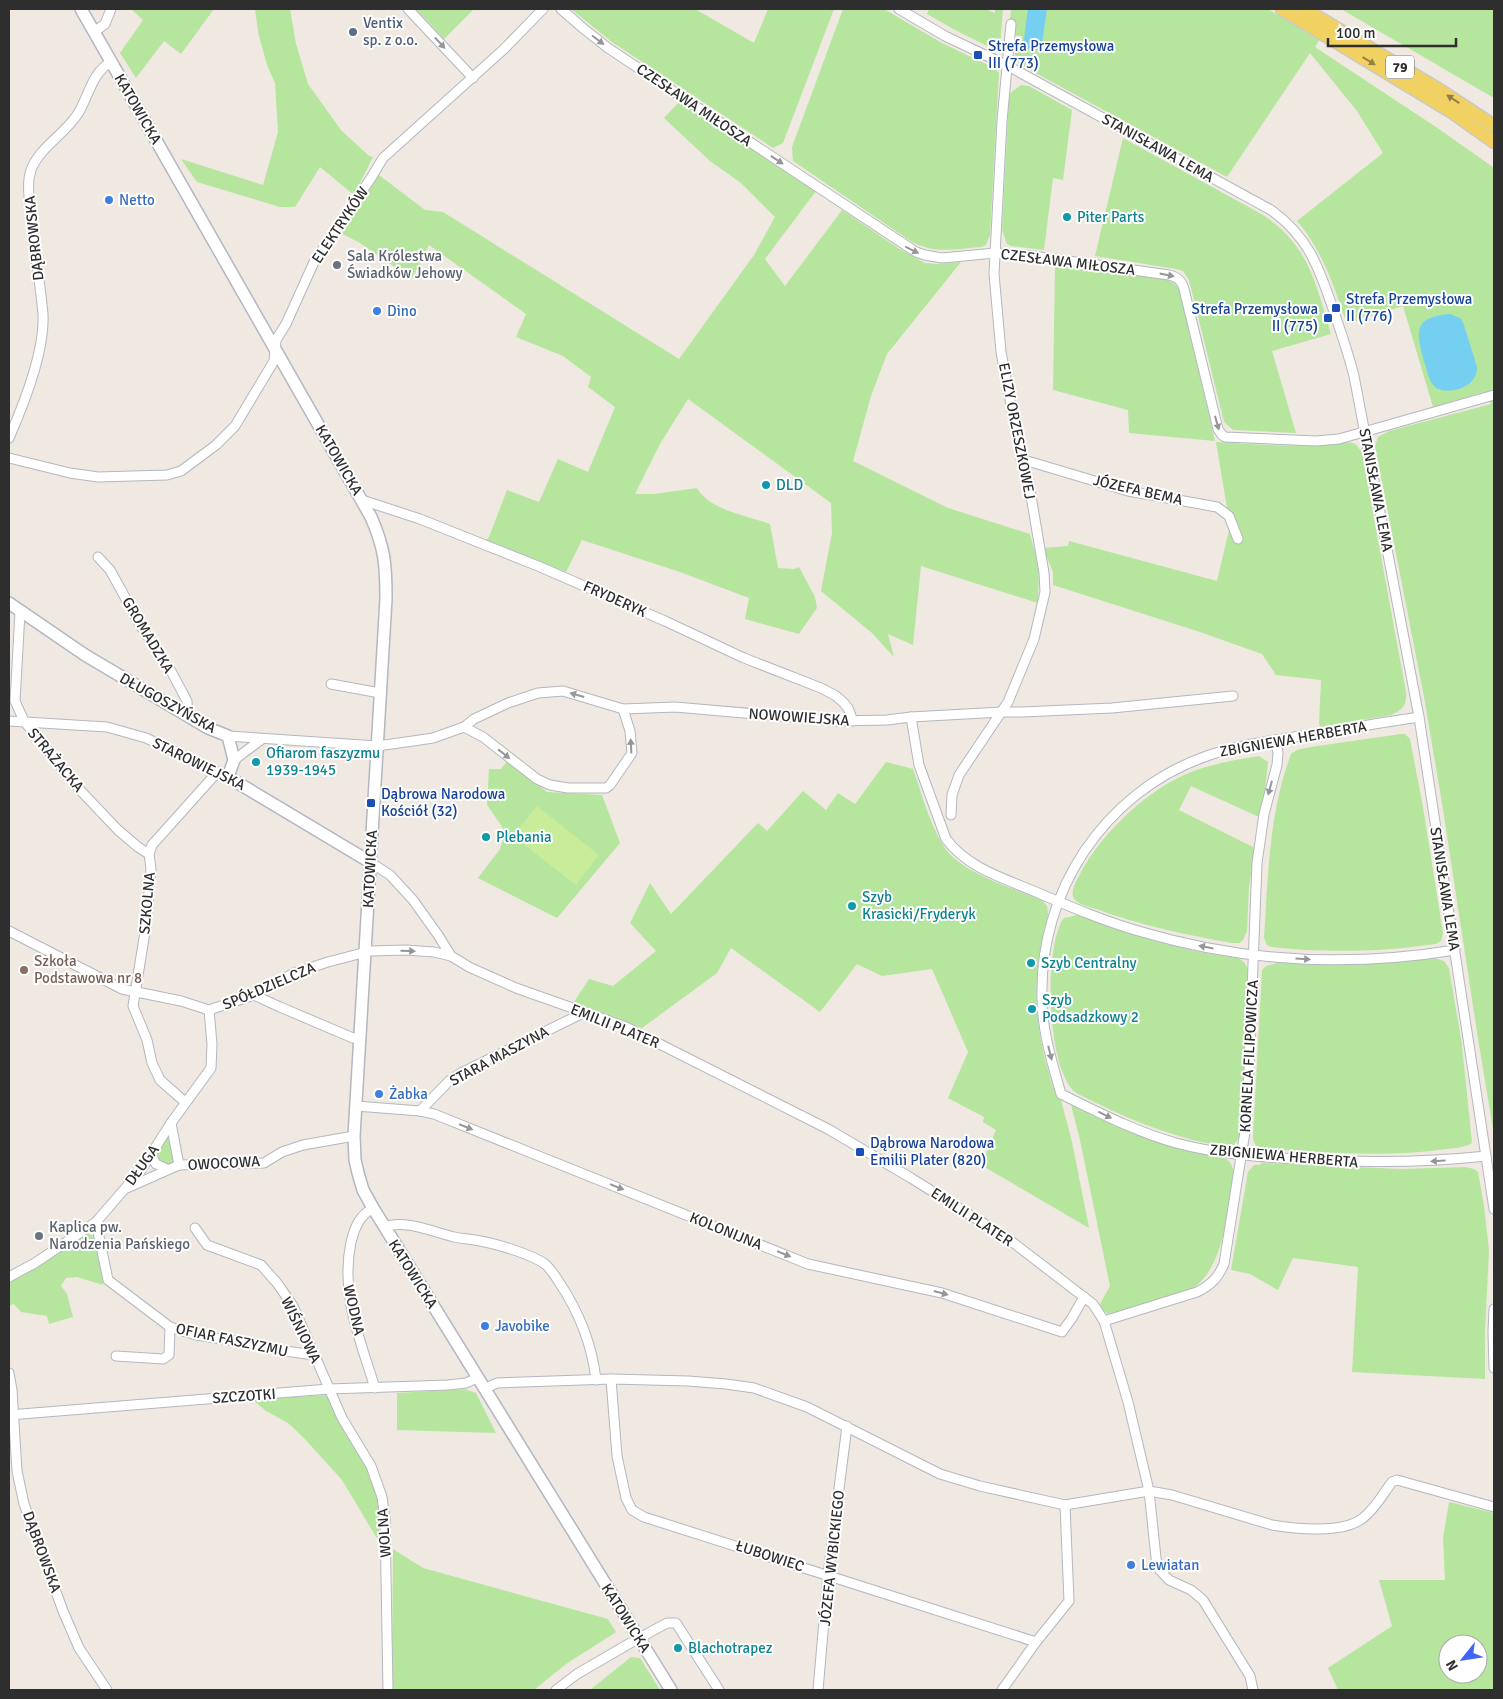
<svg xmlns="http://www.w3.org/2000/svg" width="1503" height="1699" font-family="Signika,sans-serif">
  <rect width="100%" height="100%" fill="#efe9e1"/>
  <g fill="#b6e59e" fill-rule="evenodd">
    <path d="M131 9H214L181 54 164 41 136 78 120 53 143 20Z"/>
    <path d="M255 9H290L296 44 308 84 341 130 369 156 373 157 354 195 320 167 295 207H280L197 182 181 159 263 185 278 132 275 83 267 65 258 32Z"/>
    <path d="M416 9H474L444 39Z"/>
    <path d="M571 9H695L754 43 768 9H834L783 143 773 148 612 42Z"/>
    <path d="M843 9H884L942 43 994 68 999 73 990 235 986 245 981 247C956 249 935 254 912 242L793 161 792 147Z"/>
    <path d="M929 9H985L995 13V9H1003L1000 47 995 50 955 30 927 14Z"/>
    <path d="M1011 9H1268L1319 40 1315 47 1439 129 1494 168V1135L1479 1045 1442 803 1424 697 1375 446 1378 437 1389 431 1491 404 1484 392 1433 407 1403 306 1347 324C1334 287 1323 251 1297 221L1383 153 1357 111 1310 53 1227 177 1019 64 1015 55V44H1021L1022 36 1011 35 1009 28Z"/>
    <path d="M1341 9H1494V98Z"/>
    <path d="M1021 85 1029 86 1072 110 1063 180 1053 178 1044 250 1011 246 1007 244 1002 230 1009 94Z"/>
    <path d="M681 100 816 191 765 259 785 286 842 210 898 248 925 263 937 264 961 262 887 354 871 396 853 461 948 508 1030 534 1039 567 1038 603 921 566 913 645 888 634 894 657 872 633 821 591 832 533 831 503 688 399 660 444 635 494H654L697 488C709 510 748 516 770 524L778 568 794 569 799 567 815 597 817 608 799 634 745 619 749 598 680 572 582 540 566 572 486 540 489 537 507 490 539 502 558 459 588 472 615 407 588 387 591 377 563 356 516 337 526 314 429 245 412 279 360 243 341 233 379 175 425 210 443 212 679 359 754 255 775 217 741 183 710 161 664 118Z"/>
    <path d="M1123 138 1263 215C1310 247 1315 282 1331 334L1272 351 1296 433 1233 430 1224 422 1189 280 1183 271 1176 269 1095 256Z"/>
    <path d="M1071 266 1166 279 1175 284 1180 291 1215 441 1129 433 1128 410 1053 390 1055 267Z"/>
    <path d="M1216 442C1252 444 1289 447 1325 445 1333 445 1348 440 1355 444 1358 446 1360 450 1362 453L1406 692C1407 705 1403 710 1391 715L1320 727 1319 723 1321 680 1276 675 1262 654 1200 632 1053 585V572L1043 548 1068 546 1069 541 1217 581 1230 526Z"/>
    <path d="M1401 734H1405L1410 739 1423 807 1443 933 1441 941 1436 944C1378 952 1329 953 1271 947L1267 945 1264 938C1268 876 1269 813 1291 754L1297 750 1311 747Z"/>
    <path d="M1259 756 1268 762 1265 790 1259 817 1191 786 1179 810 1255 848 1249 887 1247 931 1243 940 1239 943H1232C1186 935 1140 925 1096 909 1090 907 1080 905 1075 900 1068 892 1078 879 1081 872 1101 835 1143 794 1182 776 1206 765 1233 760 1259 756Z"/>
    <path d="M507 761 547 792 602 795 620 843 557 918 478 878 500 849 505 831 487 805 489 769H501Z"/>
    <path d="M886 762 913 769C922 795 929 822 943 845 959 873 1014 888 1043 901L1047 906 1048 914C1033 970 1032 1016 1049 1073 1052 1082 1053 1094 1061 1100L1072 1142 1089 1228 981 1165 996 1130 983 1122 984 1117 948 1098 968 1052 932 969 882 976 857 964 820 1012 731 948 717 973 642 1028 574 1002 589 979 613 986 656 951 630 923 650 883 671 914 758 823 767 831 803 791 826 810 838 793 855 804Z"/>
    <path d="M1078 915C1129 935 1183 951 1237 958 1243 960 1245 963 1248 969L1243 1117C1242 1126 1242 1139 1233 1145 1225 1149 1214 1144 1206 1143 1158 1132 1122 1116 1078 1094 1046 1076 1043 945 1064 918Z"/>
    <path d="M1434 958 1444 961 1449 968 1462 1045 1472 1143C1464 1148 1455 1148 1446 1149 1386 1158 1325 1152 1265 1149 1257 1147 1253 1145 1253 1136L1262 970 1266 966 1277 963 1343 965Z"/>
    <path d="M1073 1104C1112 1123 1151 1142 1194 1152 1205 1155 1222 1154 1230 1162L1234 1171C1227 1209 1226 1265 1193 1288L1114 1314C1106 1315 1103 1311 1100 1304L1110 1286 1080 1140 1071 1105Z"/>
    <path d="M167 1135 170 1136 175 1162 171 1165 160 1164 155 1155Z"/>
    <path d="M1262 1163 1401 1169 1465 1167 1474 1169 1478 1172 1484 1206 1489 1250 1485 1332V1379L1352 1372 1358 1267 1293 1258 1278 1290 1250 1274 1231 1270 1248 1172 1254 1165H1259Z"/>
    <path d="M87 1233 95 1237 104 1274 103 1285 77 1277 66 1278 61 1286 67 1294 73 1317 49 1324 47 1316 21 1312 14 1304 9 1306V1281Z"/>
    <path d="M465 1389 476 1393 496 1433 397 1430V1393Z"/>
    <path d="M329 1395 368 1468 379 1499 383 1539 378 1540 342 1480 303 1437 288 1423 266 1411 252 1399Z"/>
    <path d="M1449 1502 1494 1513V1690H1338L1328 1668 1392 1626 1379 1580H1445L1443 1538ZM1448 1644H1478V1674H1448Z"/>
    <path d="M393 1549 423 1568 608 1619 616 1632 566 1664 534 1690H392Z"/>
    <path d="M631 1657 640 1658 660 1690H590Z"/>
  </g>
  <path fill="#c9ec9a" d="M537 806 599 855 576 885 513 836Z"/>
  <g fill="#75cff0">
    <path d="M1028 9H1047L1041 50 1027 49 1023 46Z"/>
    <path d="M1450 314 1460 318 1463 322 1477 367C1477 372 1476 377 1472 381 1465 390 1442 395 1434 386 1428 380 1427 368 1424 361 1416 331 1413 317 1450 314Z"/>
  </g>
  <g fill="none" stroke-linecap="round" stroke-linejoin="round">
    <g stroke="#b4b7c1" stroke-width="11">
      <g id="street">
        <path d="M408 9 473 78"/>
        <path d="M561 9 584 29 608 48 916 252 925 255 942 258 995 253 1026 255 1169 275C1178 277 1182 281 1184 289L1218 429 1222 435 1225 437 1316 441 1339 439 1494 395"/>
        <path d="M899 9 945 36 1008 66 1271 210C1308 237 1318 265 1332 306 1340 329 1348 352 1354 376L1419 717 1494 1209"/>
        <path d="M94 32 105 24 111 9"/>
        <path d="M9 438C24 404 45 351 43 314 40 281 34 249 31 216 30 201 26 185 31 170 40 146 66 134 79 112 89 94 93 72 111 62"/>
        <path d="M9 458 70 473 98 477 167 475 181 471 216 445 235 426 274 361 276 340 286 324 314 262 371 178 383 158 504 49 543 9"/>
        <path d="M1021 459 1128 491 1217 507 1229 516 1238 539"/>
        <path d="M362 500 420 519 538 566 665 621 744 658 821 688 836 696 843 702 848 708 853 721"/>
        <path d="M98 557 110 570 142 628 171 671 187 701 188 717"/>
        <path d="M20 612 15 701 24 721 80 790 118 830 138 847 149 854"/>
        <path d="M331 684 380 693"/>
        <path d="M911 717 919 765 946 839C968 868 1003 878 1036 892 1071 907 1106 922 1142 932 1244 962 1351 967 1455 950"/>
        <path d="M1419 717C1379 723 1339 730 1300 736 1267 742 1235 745 1204 757 1104 793 1039 892 1042 998 1042 1031 1052 1062 1061 1094 1098 1112 1136 1132 1176 1143 1217 1154 1258 1157 1300 1159 1365 1163 1422 1163 1486 1156"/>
        <path d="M9 721 107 727 146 738 228 777"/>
        <path d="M464 727 483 737 537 779 550 785 568 788H606L610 785 632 753 630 731 623 709"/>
        <path d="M228 736 377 746 413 741 433 738 464 727 474 719 508 703 538 693 563 691 623 709 675 707 838 721 887 720 911 717 1002 712H1022L1112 708 1233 696"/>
        <path d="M234 760 262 739"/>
        <path d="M951 815 952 795 959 775 1008 702 1034 639 1045 592 1044 573 1029 484 1015 426 1001 352 994 274 1002 121 1011 24"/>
        <path d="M370 862 390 875 413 900 438 935 451 956 469 967 516 988 626 1027 828 1129 911 1178 1007 1238 1093 1304 1104 1321 1128 1402 1149 1491 1157 1567 1169 1580 1191 1590 1203 1600 1250 1676 1253 1690"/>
        <path d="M9 931 122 989 181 1001 209 1010 254 995 294 973 328 962 370 951 405 950 434 952 451 956"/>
        <path d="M254 995 280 1007 353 1038H360"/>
        <path d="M185 1102 160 1080 152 1063 147 1040 133 1006 146 926 151 869 149 854 152 845 213 777 216 771"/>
        <path d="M356 1106 420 1111 434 1114 808 1264 942 1293 1062 1332 1072 1318 1084 1297"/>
        <path d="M420 1111 449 1081 461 1073 585 1012"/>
        <path d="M171 1123 179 1165"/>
        <path d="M151 1154 156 1164 167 1169"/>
        <path d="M127 1188 179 1165 264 1163 282 1152 303 1145 354 1136"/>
        <path d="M373 1208C359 1216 355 1227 351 1242 340 1294 360 1339 375 1388"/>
        <path d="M96 1222 108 1280 170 1327 196 1335 256 1344 279 1350 313 1355"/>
        <path d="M384 1227C405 1219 433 1232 454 1237 463 1239 472 1239 480 1241 497 1244 531 1254 545 1264 550 1268 555 1276 559 1282 579 1312 592 1344 596 1380"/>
        <path d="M195 1228 207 1245 261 1265 277 1283 293 1306 342 1418 371 1466 382 1497 385 1519 388 1690"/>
        <path d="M9 1277 35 1263 96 1222 141 1170 171 1123 211 1068 212 1044 209 1010"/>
        <path d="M1494 1309 1493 1332 1494 1368"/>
        <path d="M1104 1321 1197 1292C1211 1285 1218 1278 1224 1264L1247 1119 1257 863 1264 814 1277 765 1278 753 1275 740"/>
        <path d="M116 1356 163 1359 169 1355 170 1327"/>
        <path d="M9 1373 12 1390 17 1471 24 1504 63 1611 79 1648 107 1690"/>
        <path d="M611 1379 617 1456 626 1498 632 1510 644 1517 1036 1642"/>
        <path d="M484 1389 497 1383 611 1379 688 1381 726 1384 754 1388 807 1407 940 1474 980 1486 1065 1505 1149 1491 1172 1495 1272 1525C1296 1529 1343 1534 1363 1518 1375 1509 1383 1494 1392 1482L1397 1480 1494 1507"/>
        <path d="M9 1415 329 1389 448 1385 466 1383 477 1378"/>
        <path d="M556 1690 577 1674 632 1642 667 1623H676L719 1690"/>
        <path d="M818 1690 828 1575 847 1426"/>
        <path d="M1002 1690 1036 1642 1069 1601 1065 1505"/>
      </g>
    </g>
    <g stroke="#b4b7c1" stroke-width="14">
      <g id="secondary">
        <path d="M81 9 371 517C385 549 386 565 386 599L354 1136 355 1160 358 1173 363 1190 373 1208 671 1690"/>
        <path d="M9 603 85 655 208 728 228 736 234 760 228 777 370 862"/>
      </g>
    </g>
    <g stroke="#c9c9c9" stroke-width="15">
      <g id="primary">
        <path d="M1282 9 1452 112 1494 142"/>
        <path d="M1304 9 1441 91 1494 126"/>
      </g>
    </g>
    <use href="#street" stroke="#fff" stroke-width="9"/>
    <use href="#secondary" stroke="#fff" stroke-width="11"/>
    <use href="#primary" stroke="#f2d163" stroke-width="12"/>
  </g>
  <defs><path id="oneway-solid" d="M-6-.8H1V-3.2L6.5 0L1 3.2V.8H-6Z" transform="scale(1.25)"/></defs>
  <g fill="#969696">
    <use href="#oneway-solid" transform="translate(598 40) rotate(37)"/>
    <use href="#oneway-solid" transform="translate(440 43) rotate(47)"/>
    <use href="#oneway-solid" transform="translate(777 160) rotate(34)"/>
    <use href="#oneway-solid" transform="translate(912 250) rotate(26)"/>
    <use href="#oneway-solid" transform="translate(1167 275) rotate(11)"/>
    <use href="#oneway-solid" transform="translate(1217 423) rotate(74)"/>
    <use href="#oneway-solid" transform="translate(577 695) rotate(-164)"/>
    <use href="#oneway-solid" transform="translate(631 746) rotate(-93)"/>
    <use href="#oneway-solid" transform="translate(504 754) rotate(38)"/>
    <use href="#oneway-solid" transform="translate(1270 788) rotate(105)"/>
    <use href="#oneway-solid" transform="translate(1206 947) rotate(-169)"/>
    <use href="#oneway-solid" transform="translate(408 951) rotate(2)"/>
    <use href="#oneway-solid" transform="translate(1303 959) rotate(3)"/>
    <use href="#oneway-solid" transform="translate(1050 1053) rotate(76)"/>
    <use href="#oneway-solid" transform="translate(1105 1115) rotate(26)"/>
    <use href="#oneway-solid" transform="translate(466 1127) rotate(22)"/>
    <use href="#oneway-solid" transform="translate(1438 1161) rotate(176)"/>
    <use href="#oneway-solid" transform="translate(617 1187) rotate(22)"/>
    <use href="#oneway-solid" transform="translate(784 1254) rotate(22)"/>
    <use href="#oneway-solid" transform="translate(941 1293) rotate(15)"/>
  </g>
  <g fill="#908048">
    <use href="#oneway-solid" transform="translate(1369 61) rotate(31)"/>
    <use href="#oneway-solid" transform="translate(1453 99) rotate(-147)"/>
  </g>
  <circle fill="#5c6f8a" stroke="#fff" stroke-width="2" cx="353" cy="32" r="5"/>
  <g fill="#1a4fb4" stroke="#fff" stroke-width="2">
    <rect x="973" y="50" width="10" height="10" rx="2.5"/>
    <rect x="1331" y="303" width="10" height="10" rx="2.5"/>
    <rect x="1323" y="313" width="10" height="10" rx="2.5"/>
    <rect x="366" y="798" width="10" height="10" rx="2.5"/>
    <rect x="855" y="1147" width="10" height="10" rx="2.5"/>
  </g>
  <g fill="#3f7fe0" stroke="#fff" stroke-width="2">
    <circle cx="109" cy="200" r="5"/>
    <circle cx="377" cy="311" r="5"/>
    <circle cx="379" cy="1094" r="5"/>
    <circle cx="485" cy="1326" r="5"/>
    <circle cx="1131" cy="1565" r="5"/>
  </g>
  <g fill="#0f9aa8" stroke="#fff" stroke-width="2">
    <circle cx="1067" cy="217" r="5"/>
    <circle cx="766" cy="485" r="5"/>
    <circle cx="256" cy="762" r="5"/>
    <circle cx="486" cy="837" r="5"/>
    <circle cx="852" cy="906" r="5"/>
    <circle cx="1031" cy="963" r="5"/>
    <circle cx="1032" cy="1009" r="5"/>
    <circle cx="678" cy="1648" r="5"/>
  </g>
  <g fill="#6b7280" stroke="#fff" stroke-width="2">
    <circle cx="337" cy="265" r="5"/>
    <circle cx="39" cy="1236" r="5"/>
  </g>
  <circle fill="#8d6e63" stroke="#fff" stroke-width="2" cx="24" cy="970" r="5"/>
  <g text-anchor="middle" stroke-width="4" stroke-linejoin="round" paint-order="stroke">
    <rect fill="#fff" stroke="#6d6d6d" stroke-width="1" x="1386" y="55.5" width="28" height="23" rx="4"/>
    <g font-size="14" font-weight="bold" fill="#2e2e2e">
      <text x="1400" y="72">79</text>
    </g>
    <g font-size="15" fill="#4e5e75" stroke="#fff" text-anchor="start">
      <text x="363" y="28">Ventix<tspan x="363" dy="17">sp. z o.o.</tspan></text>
    </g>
    <g font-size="15" fill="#164399" stroke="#fff" text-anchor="start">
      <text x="988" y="51">Strefa Przemysłowa<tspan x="988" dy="17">III (773)</tspan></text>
      <text x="1346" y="304">Strefa Przemysłowa<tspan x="1346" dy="17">II (776)</tspan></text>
      <text x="1318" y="314" text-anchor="end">Strefa Przemysłowa<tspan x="1318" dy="17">II (775)</tspan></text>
      <text x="381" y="799">Dąbrowa Narodowa<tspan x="381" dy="17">Kościół (32)</tspan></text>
      <text x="870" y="1148">Dąbrowa Narodowa<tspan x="870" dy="17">Emilii Plater (820)</tspan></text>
    </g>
    <g font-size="15" fill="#2e2e2e" stroke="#fff">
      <text transform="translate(694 105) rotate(34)" y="5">CZESŁAWA MIŁOSZA</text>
      <text transform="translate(138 109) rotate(60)" y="5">KATOWICKA</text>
      <text transform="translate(1158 148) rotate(29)" y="5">STANISŁAWA LEMA</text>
      <text transform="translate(340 225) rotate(-56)" y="5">ELEKTRYKÓW</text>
      <text transform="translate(34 238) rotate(-96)" y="5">DĄBROWSKA</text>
      <text transform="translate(1068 262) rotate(7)" y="5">CZESŁAWA MIŁOSZA</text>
      <text transform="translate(1017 431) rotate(79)" y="5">ELIZY ORZESZKOWEJ</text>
      <text transform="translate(339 460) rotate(60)" y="5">KATOWICKA</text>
      <text transform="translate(1138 490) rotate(13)" y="5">JÓZEFA BEMA</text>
      <text transform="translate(1376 490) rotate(79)" y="5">STANISŁAWA LEMA</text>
      <text transform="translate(615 599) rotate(24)" y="5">FRYDERYK</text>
      <text transform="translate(148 635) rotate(59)" y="5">GROMADZKA</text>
      <text transform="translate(168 703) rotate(29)" y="5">DŁUGOSZYŃSKA</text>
      <text transform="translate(799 717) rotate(4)" y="5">NOWOWIEJSKA</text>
      <text transform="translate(1293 739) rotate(-10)" y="5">ZBIGNIEWA HERBERTA</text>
      <text transform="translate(56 760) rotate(50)" y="5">STRAŻACKA</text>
      <text transform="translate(199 764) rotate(26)" y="5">STAROWIEJSKA</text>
      <text transform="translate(370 869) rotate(-87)" y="5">KATOWICKA</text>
      <text transform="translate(1445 889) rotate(81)" y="5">STANISŁAWA LEMA</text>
      <text transform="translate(147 903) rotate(-85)" y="5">SZKOLNA</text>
      <text transform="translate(269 986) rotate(-23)" y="5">SPÓŁDZIELCZA</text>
      <text transform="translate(615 1026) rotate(22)" y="5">EMILII PLATER</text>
      <text transform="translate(499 1056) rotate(-28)" y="5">STARA MASZYNA</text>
      <text transform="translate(1249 1056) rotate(-87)" y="5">KORNELA FILIPOWICZA</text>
      <text transform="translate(1284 1156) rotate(5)" y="5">ZBIGNIEWA HERBERTA</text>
      <text transform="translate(224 1163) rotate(-3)" y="5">OWOCOWA</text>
      <text transform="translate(142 1165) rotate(-54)" y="5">DŁUGA</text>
      <text transform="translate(972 1217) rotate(33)" y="5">EMILII PLATER</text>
      <text transform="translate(726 1231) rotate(22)" y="5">KOLONIJNA</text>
      <text transform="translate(413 1274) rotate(58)" y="5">KATOWICKA</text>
      <text transform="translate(354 1310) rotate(77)" y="5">WODNA</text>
      <text transform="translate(301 1330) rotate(64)" y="5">WIŚNIOWA</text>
      <text transform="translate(232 1340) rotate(12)" y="5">OFIAR FASZYZMU</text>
      <text transform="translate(244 1396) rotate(-4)" y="5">SZCZOTKI</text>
      <text transform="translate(384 1533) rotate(-94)" y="5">WOLNA</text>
      <text transform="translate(42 1552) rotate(70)" y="5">DĄBROWSKA</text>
      <text transform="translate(770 1556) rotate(18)" y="5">ŁUBOWIEC</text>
      <text transform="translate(832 1558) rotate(-84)" y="5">JÓZEFA WYBICKIEGO</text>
      <text transform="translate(626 1618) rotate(58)" y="5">KATOWICKA</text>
    </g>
    <g font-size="15" fill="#366cbe" stroke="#fff" text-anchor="start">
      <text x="119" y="205">Netto</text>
      <text x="387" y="316">Dino</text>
      <text x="389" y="1099">Żabka</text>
      <text x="495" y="1331">Javobike</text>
      <text x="1141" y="1570">Lewiatan</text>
    </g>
    <g font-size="15" fill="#0d838f" stroke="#fff" text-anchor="start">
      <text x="1077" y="222">Piter Parts</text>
      <text x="776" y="490">DLD</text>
      <text x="266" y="758">Ofiarom faszyzmu<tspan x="266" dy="17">1939-1945</tspan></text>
      <text x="496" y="842">Plebania</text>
      <text x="862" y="902">Szyb<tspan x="862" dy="17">Krasicki/Fryderyk</tspan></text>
      <text x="1041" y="968">Szyb Centralny</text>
      <text x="1042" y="1005">Szyb<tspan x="1042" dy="17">Podsadzkowy 2</tspan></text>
      <text x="688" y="1653">Blachotrapez</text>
    </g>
    <g font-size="15" fill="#5b616d" stroke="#fff" text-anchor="start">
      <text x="347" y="261">Sala Królestwa<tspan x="347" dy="17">Świadków Jehowy</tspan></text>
      <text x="49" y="1232">Kaplica pw.<tspan x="49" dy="17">Narodzenia Pańskiego</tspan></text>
    </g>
    <g font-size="15" fill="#785e54" stroke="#fff" text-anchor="start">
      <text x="34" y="966">Szkoła<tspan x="34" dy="17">Podstawowa nr 8</tspan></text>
    </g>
  </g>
  <rect width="1503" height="1699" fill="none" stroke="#2e2e2e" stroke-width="20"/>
  <g transform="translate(1463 1659) rotate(240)"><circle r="24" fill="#ffffff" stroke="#ababab"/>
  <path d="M0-4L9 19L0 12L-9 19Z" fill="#4264fb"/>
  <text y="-8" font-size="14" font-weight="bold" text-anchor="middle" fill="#2e2e2e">N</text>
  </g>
  <path d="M1328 38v8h128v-8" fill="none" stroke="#2e2e2e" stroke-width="2.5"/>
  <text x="1336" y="38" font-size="15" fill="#2e2e2e" stroke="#ffffff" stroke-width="4" paint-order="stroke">100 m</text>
</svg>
